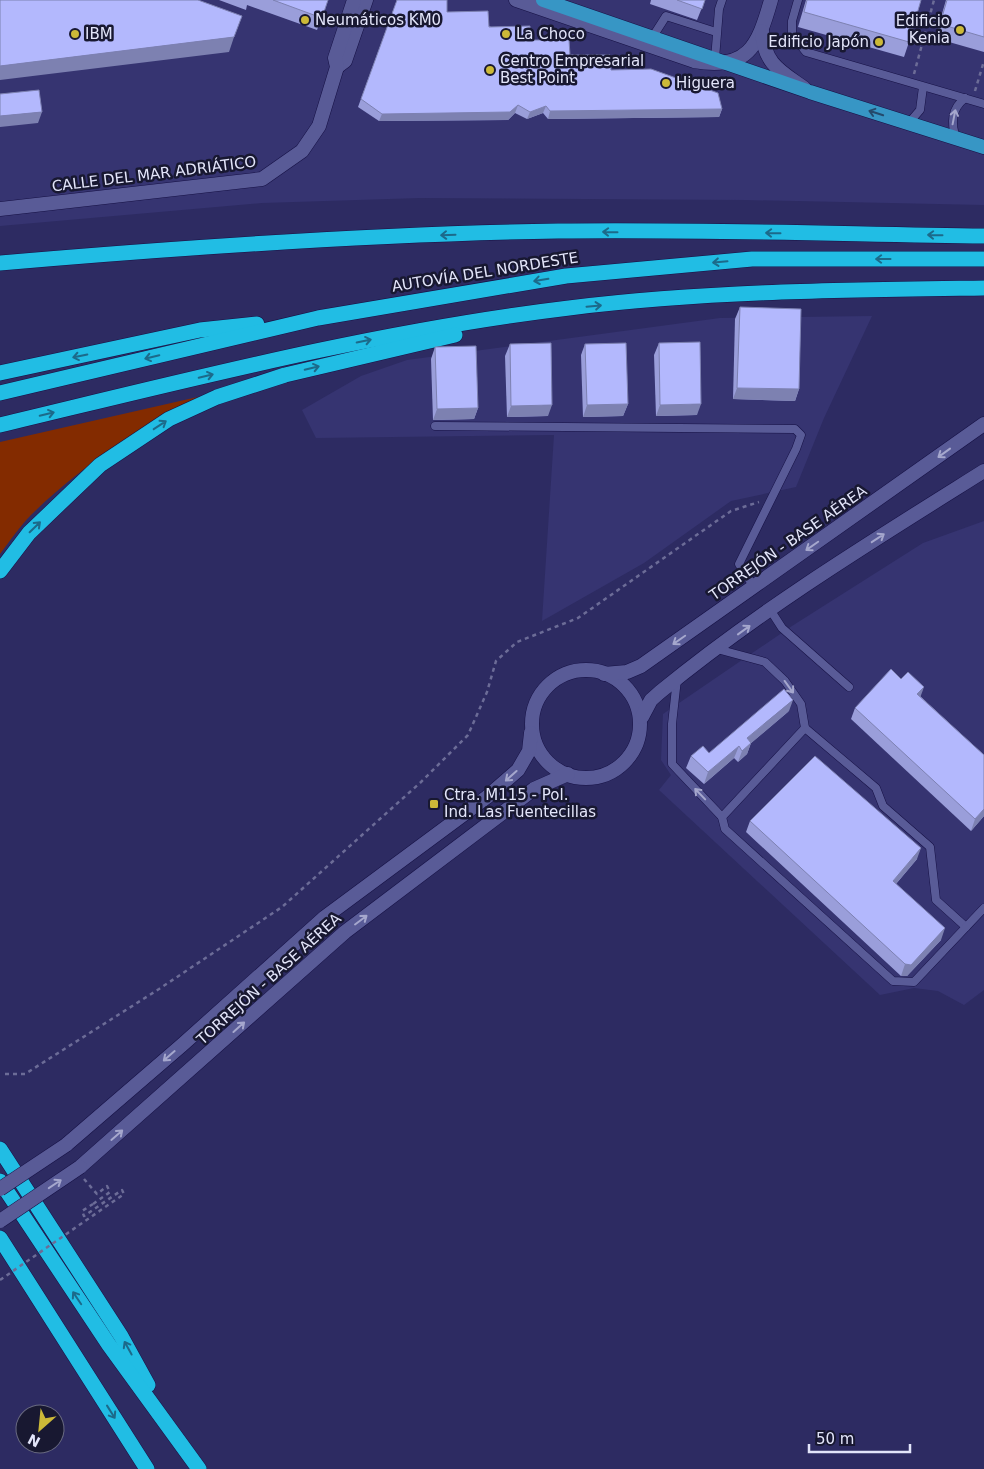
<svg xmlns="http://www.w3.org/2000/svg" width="984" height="1469" font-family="'DejaVu Sans',sans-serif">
  <rect width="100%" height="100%" fill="#2d2b62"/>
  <g fill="#363471">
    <path d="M0 0H984V205L745 200 420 198 262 203 0 226Z"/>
    <path d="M872 316 824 418 796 487 731 501 644 563 542 621 554 435 316 438 302 410 361 376 407 360 720 318Z"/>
    <path d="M984 521V990L964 1005 938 991 914 988 880 995 659 790 671 775 661 760 663 714 792 626 923 543Z"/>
  </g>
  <path fill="#832b00" d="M202 396C140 427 81 466 31 515 20 526 10 541 0 554V442Z"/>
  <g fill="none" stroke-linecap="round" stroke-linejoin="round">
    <g stroke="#161145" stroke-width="9">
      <g id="service">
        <path d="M798 0 792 21V34L806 52 984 104"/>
        <path d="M652 38 666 16 716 32"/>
        <path d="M715 59 719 9 722 0"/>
        <path d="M908 124 920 110 923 87"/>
        <path d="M956 139C951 123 951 109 965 98"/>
        <path d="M435 426 795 429 801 435 796 449 739 564 754 587"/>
        <path d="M771 611 782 628 849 687"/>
        <path d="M677 679 672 724V764L722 817 805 728 801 704 785 681 765 662 717 649"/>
        <path d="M805 728 876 788 883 806 930 847 936 900 966 927"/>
        <path d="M722 817 725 829 893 981 914 982 984 908"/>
      </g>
    </g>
    <g stroke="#161145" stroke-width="15">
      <g id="minor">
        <path d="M516 0 694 61C748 71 758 46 771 0"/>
        <path d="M762 31C764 64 780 71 804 88"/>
      </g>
    </g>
    <g stroke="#161145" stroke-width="15">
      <g id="tertiary">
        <path d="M337 67 345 61 366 0"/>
        <path d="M0 209 262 179 302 151 319 126 337 67 335 58 354 0"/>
      </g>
    </g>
    <g stroke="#161145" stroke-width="15">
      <g id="secondary">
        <circle cx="586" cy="724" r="54"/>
        <path d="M604 674 627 672 641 666 984 424"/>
        <path d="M642 717 651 700 660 692C761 609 874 540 984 471"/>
        <path d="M66 1145 182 1045 325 917 487 797 518 770 529 751 531 733"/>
        <path d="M80 1167 345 932 534 789 568 774"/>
      </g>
    </g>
    <g stroke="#161145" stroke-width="15">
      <path id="primary" d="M543 0 810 92 984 147"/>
    </g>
    <g stroke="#161145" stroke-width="16">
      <g id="motorway">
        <path d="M0 263C186 247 372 234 558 231 700 229 842 234 984 236"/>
        <path d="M0 373 200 330 257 324"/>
        <path d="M0 393 318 318 566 276 752 259H984"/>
        <path d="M0 425C188 380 376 331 569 308 707 291 845 290 984 288"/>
        <path d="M0 571 29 533 100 465 169 419 217 397 285 375 455 335"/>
        <path d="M0 1149 121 1336 148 1385"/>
        <path d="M0 1181 109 1345 199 1469"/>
        <path d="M0 1238 147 1469"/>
      </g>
    </g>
    <g stroke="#6c6c97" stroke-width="2.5" stroke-dasharray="4 4" stroke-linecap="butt">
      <path d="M914 74 934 0"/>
      <path d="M975 91 984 61"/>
      <path d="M5 1074H25L159 989 282 907 421 782 468 735 487 692 496 661 517 642 578 618 731 511 759 502"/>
      <path d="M84 1179 97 1194 107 1186 110 1192 93 1204"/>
    </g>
    <use href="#service" stroke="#595b97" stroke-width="8"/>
    <use href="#minor" stroke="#595b97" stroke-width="14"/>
    <use href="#tertiary" stroke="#595b97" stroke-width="14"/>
    <use href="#secondary" stroke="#595b97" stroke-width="14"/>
    <use href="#primary" stroke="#3796c5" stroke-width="14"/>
    <use href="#motorway" stroke="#21bde4" stroke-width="15"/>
    <g stroke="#161145" stroke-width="15" stroke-linecap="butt">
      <g id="secondary-bridge">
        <path d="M0 1189 66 1145"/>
        <path d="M0 1221 80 1167"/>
      </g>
    </g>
    <path stroke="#6c6c97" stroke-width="2.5" stroke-dasharray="4 4" stroke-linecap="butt" d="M0 1280 124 1194 122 1190 84 1216 82 1211 93 1204"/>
    <use href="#secondary-bridge" stroke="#595b97" stroke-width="14"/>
  </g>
  <g fill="#9a9eda">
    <path d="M219 0H328L317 30 247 5 246 10Z"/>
    <path d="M397 0 447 12 530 40 611 70 722 109 719 117 548 119 543 113 527 119 515 113 508 120 379 121 358 107Z"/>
    <path d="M651 0H705L697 20 650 4Z"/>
    <path d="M806 0H921L909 42 904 57 798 27Z"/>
    <path d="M946 0H984V52L935 38Z"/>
    <path d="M740 307 799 389 795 401 733 399 735 319Z"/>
    <path d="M659 343 697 415 656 416 654 355Z"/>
    <path d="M510 344 548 416 507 417 505 356Z"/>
    <path d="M585 344 628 404 623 416 583 417 581 355Z"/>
    <path d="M435 347 478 408 474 419 433 420 431 359Z"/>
    <path d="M920 696 984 755V816L971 831 851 719 855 708Z"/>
    <path d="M789 711 751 743 747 754 738 762 734 758 704 784 686 768 691 756 709 753Z"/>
    <path d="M750 821 917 859 896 884 941 940 907 976H901L746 832Z"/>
  </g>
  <g fill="#7d81b1">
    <path d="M234 37 229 52 0 80V66Z"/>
    <path d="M518 105 515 113 508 120 379 121 382 114Z"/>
    <path d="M546 106 543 113 527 119 530 112Z"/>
    <path d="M722 109 719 117 548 119 550 111Z"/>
    <path d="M42 112 38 123 0 127V116Z"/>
    <path d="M737 388 799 389 795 401 733 399Z"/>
    <path d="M628 404 623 416 583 417 587 405Z"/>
    <path d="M701 404 697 415 656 416 660 405Z"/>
    <path d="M552 405 548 416 507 417 511 406Z"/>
    <path d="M478 408 474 419 433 420 437 409Z"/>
    <path d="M924 687 920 698 917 694Z"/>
    <path d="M793 700 789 711 743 750 747 738Z"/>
    <path d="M751 743 747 754 738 762 742 751Z"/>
    <path d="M739 746 734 758 704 784 708 772Z"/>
    <path d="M984 809V816L971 831 975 819Z"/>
    <path d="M921 848 917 859 889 892 893 881Z"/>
    <path d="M945 928 941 940 907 976H901L905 964Z"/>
  </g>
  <g fill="#b3b8fd" stroke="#7d81b1">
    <path d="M0 0H198L242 16 234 37 0 66Z"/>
    <path d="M273 0H328L322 18Z"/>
    <path d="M397 0H447V12L488 11 489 27 530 26V40H569L570 55H610L611 70 651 69 718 93 722 109 550 111 546 106 530 112 518 105 510 112 382 114 361 99Z"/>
    <path d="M677 0H705L702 9Z"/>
    <path d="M807 0H921L909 42 804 12Z"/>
    <path d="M947 0H984V37L940 24Z"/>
    <path d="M39 90 42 112 0 116V94Z"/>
    <path d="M740 307 801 309 799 389 737 388Z"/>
    <path d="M700 342 701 404 660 405 659 343Z"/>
    <path d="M551 343 552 405 511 406 510 344Z"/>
    <path d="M626 343 628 404 587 405 585 344Z"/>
    <path d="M476 346 478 408 437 409 435 347Z"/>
    <path d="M891 669 901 679 908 672 924 687 917 694 984 755V809L975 819 855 708Z"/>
    <path d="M784 689 793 700 747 738 751 743 742 751 739 746 708 772 691 756 703 746 709 753Z"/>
    <path d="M815 756 921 848 893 881 945 928 911 965 905 964 750 821Z"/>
  </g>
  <defs><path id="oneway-shaft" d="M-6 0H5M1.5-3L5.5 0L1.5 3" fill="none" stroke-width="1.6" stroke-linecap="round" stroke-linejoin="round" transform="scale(1.25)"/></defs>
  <use stroke="#244a6c" href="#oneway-shaft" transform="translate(876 113) rotate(-162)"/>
  <g stroke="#a5a7cd">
    <use href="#oneway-shaft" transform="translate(954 117) rotate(-79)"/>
    <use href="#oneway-shaft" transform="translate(944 453) rotate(144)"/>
    <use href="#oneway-shaft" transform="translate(878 538) rotate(-33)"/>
    <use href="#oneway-shaft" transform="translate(812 546) rotate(145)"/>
    <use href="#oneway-shaft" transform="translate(744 630) rotate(-36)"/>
    <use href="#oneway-shaft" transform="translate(679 640) rotate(145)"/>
    <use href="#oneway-shaft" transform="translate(789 687) rotate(54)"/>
    <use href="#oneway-shaft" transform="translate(511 776) rotate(138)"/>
    <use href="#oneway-shaft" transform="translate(700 794) rotate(-134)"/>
    <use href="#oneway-shaft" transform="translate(361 920) rotate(-37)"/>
    <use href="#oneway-shaft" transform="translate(239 1027) rotate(-42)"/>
    <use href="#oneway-shaft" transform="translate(169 1056) rotate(139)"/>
    <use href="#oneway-shaft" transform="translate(117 1135) rotate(-41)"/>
    <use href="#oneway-shaft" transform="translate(55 1184) rotate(-34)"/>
  </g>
  <g stroke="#1c6a8a">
    <use href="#oneway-shaft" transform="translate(610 232) rotate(-179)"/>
    <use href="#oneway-shaft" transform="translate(773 233) rotate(-179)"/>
    <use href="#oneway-shaft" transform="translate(448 235) rotate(178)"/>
    <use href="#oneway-shaft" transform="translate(935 235) rotate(-179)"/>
    <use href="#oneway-shaft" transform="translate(883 259) rotate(180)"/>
    <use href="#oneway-shaft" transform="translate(720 262) rotate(175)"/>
    <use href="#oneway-shaft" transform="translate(541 280) rotate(171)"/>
    <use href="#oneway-shaft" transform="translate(594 306) rotate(-5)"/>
    <use href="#oneway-shaft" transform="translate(364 341) rotate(-12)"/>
    <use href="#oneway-shaft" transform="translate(80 356) rotate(168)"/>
    <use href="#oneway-shaft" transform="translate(152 357) rotate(167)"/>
    <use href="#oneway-shaft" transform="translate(312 368) rotate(-13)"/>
    <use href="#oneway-shaft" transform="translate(206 376) rotate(-13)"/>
    <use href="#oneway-shaft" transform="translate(47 414) rotate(-13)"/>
    <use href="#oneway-shaft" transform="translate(160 425) rotate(-33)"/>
    <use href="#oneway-shaft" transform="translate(35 527) rotate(-44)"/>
    <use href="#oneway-shaft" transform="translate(77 1298) rotate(-124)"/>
    <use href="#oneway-shaft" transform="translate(128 1348) rotate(-119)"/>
    <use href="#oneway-shaft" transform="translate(111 1412) rotate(58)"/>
  </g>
  <g fill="#ccb938" stroke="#181831" stroke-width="2">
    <circle cx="305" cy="20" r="5"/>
    <circle cx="960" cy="30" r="5"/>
    <circle cx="75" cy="34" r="5"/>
    <circle cx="506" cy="34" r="5"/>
    <circle cx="879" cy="42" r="5"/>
    <circle cx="490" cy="70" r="5"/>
    <circle cx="666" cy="83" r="5"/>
    <rect x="429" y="799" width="10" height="10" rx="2.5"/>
  </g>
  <g text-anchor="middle" stroke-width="5" stroke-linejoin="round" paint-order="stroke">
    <g font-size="15" fill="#e3e5fa" stroke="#181831" text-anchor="start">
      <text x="315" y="25">Neumáticos KM0</text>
      <text x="950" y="26" text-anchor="end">Edificio<tspan x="950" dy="17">Kenia</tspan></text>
      <text x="85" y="39">IBM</text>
      <text x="516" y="39">La Choco</text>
      <text x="869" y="47" text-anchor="end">Edificio Japón</text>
      <text x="500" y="66">Centro Empresarial<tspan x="500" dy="17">Best Point</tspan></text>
      <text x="676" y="88">Higuera</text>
      <text x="444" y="800">Ctra. M115 - Pol.<tspan x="444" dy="17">Ind. Las Fuentecillas</tspan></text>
    </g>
    <g font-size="15" fill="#e3e5fa" stroke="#181831">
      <text transform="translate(154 174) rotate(-7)" y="5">CALLE DEL MAR ADRIÁTICO</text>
      <text transform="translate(485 272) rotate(-9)" y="5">AUTOVÍA DEL NORDESTE</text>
      <text transform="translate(788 543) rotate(-35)" y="5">TORREJÓN - BASE AÉREA</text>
      <text transform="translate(269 979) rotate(-42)" y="5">TORREJÓN - BASE AÉREA</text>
    </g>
  </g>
  <g transform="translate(40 1429) rotate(207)"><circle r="24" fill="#181831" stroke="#696a81"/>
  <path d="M0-4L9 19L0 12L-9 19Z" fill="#ccb938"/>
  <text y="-8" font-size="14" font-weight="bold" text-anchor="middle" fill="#e3e5fa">N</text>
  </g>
  <path d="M809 1444v8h101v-8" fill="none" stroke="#e3e5fa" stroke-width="2.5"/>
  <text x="816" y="1444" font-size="15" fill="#e3e5fa" stroke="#181831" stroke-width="4" paint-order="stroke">50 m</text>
</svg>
